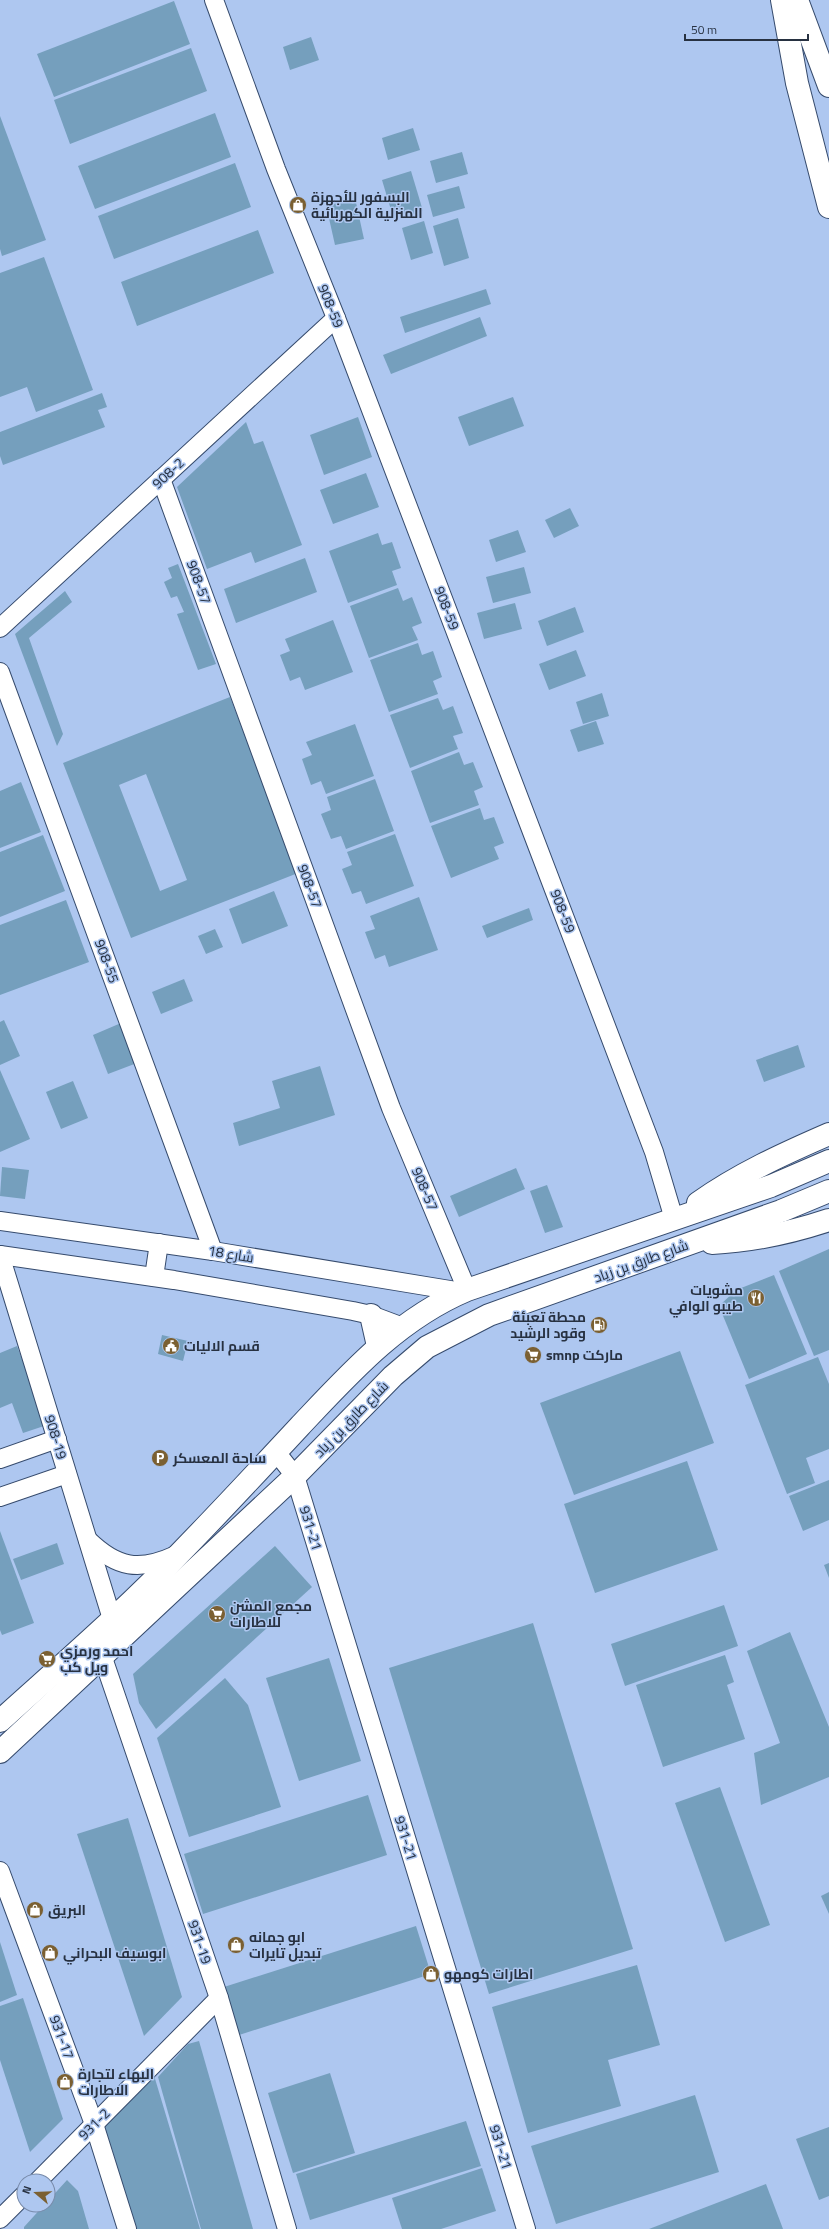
<svg xmlns="http://www.w3.org/2000/svg" width="829" height="2229" font-family="'Titillium Web',Cairo,sans-serif">
  <rect width="100%" height="100%" fill="#aec7f0"/>
  <g fill="#759fbd" fill-rule="evenodd">
    <path d="M174 1 190 44 54 97 37 54Z"/>
    <path d="M311 37 319 60 290 70 283 47Z"/>
    <path d="M191 48 207 91 70 144 54 100Z"/>
    <path d="M215 113 231 157 95 209 78 166Z"/>
    <path d="M0 116 46 240 2 256 0 249Z"/>
    <path d="M413 128 420 150 388 160 382 138Z"/>
    <path d="M462 152 468 174 436 183 430 161Z"/>
    <path d="M235 163 251 207 114 259 98 216Z"/>
    <path d="M411 171 423 211 394 220 382 180Z"/>
    <path d="M459 186 465 208 433 217 427 195Z"/>
    <path d="M355 198 364 239 335 245 326 205Z"/>
    <path d="M458 218 469 258 444 266 433 226Z"/>
    <path d="M424 221 433 253 411 260 402 228Z"/>
    <path d="M258 230 274 273 137 326 121 282Z"/>
    <path d="M44 257 93 390 36 412 27 387 0 397V273Z"/>
    <path d="M486 289 491 304 405 333 400 317Z"/>
    <path d="M480 317 487 336 391 374 383 355Z"/>
    <path d="M102 393 107 407 98 410 105 427 3 465 0 456V432Z"/>
    <path d="M513 397 524 426 469 446 458 417Z"/>
    <path d="M358 417 372 457 324 475 310 435Z"/>
    <path d="M246 422 254 444 263 441 302 545 255 563 251 552 207 569 177 487Z"/>
    <path d="M366 473 379 507 333 524 320 490Z"/>
    <path d="M570 508 579 526 554 538 545 520Z"/>
    <path d="M518 530 526 552 496 562 489 540Z"/>
    <path d="M378 533 382 545 392 542 401 568 392 571 397 585 348 603 329 551Z"/>
    <path d="M305 558 317 592 236 623 224 589Z"/>
    <path d="M178 564 216 664 198 670 177 614 184 612 177 596 171 598 164 582 172 578 168 568Z"/>
    <path d="M524 567 531 593 493 603 486 577Z"/>
    <path d="M398 588 403 601 412 597 422 623 412 627 418 640 369 658 350 606Z"/>
    <path d="M65 591 72 602 29 638 63 734 57 746 15 634Z"/>
    <path d="M515 603 522 629 484 639 477 613Z"/>
    <path d="M575 607 584 632 547 646 538 621Z"/>
    <path d="M333 620 353 672 305 690 300 677 290 681 280 655 290 651 285 639Z"/>
    <path d="M418 643 422 655 433 651 442 677 433 681 438 694 389 712 370 660Z"/>
    <path d="M576 650 586 676 549 690 539 664Z"/>
    <path d="M602 693 609 716 583 724 576 702Z"/>
    <path d="M230 697 298 873 131 938 63 763ZM146 774 187 880 160 891 119 785Z"/>
    <path d="M438 698 443 710 453 706 463 733 453 736 458 749 410 768 390 715Z"/>
    <path d="M596 721 604 744 578 752 570 730Z"/>
    <path d="M355 724 374 776 326 794 321 781 311 785 302 759 312 755 306 742Z"/>
    <path d="M459 752 464 765 473 762 483 787 474 791 479 805 430 823 411 771Z"/>
    <path d="M375 779 394 831 346 849 341 836 331 839 321 814 331 810 327 797Z"/>
    <path d="M21 782 41 832 0 848V791Z"/>
    <path d="M480 808 484 820 494 817 504 843 494 847 499 859 451 878 431 826Z"/>
    <path d="M395 834 414 886 366 904 361 891 352 894 342 869 352 865 347 852Z"/>
    <path d="M43 835 65 891 0 917V852Z"/>
    <path d="M274 891 288 926 242 944 229 909Z"/>
    <path d="M419 897 438 950 389 967 385 955 375 959 365 932 375 929 370 916Z"/>
    <path d="M66 900 89 962 0 995V925Z"/>
    <path d="M529 908 533 920 487 938 482 926Z"/>
    <path d="M215 929 223 947 206 954 198 936Z"/>
    <path d="M184 979 193 1001 161 1014 152 992Z"/>
    <path d="M4 1020 20 1056 0 1065V1022Z"/>
    <path d="M121 1023 137 1063 108 1074 93 1035Z"/>
    <path d="M798 1045 805 1067 764 1082 756 1060Z"/>
    <path d="M320 1066 335 1115 239 1146 233 1123 280 1108 272 1081Z"/>
    <path d="M0 1070 30 1139 0 1152Z"/>
    <path d="M73 1081 88 1118 61 1129 46 1092Z"/>
    <path d="M2 1167 29 1170 25 1199 0 1196Z"/>
    <path d="M516 1168 525 1189 459 1217 450 1196Z"/>
    <path d="M547 1185 563 1227 545 1233 530 1191Z"/>
    <path d="M829 1249V1350L814 1356 779 1271Z"/>
    <path d="M774 1275 807 1354 749 1379 719 1306 736 1290Z"/>
    <path d="M162 1335 188 1341 183 1361 158 1354Z"/>
    <path d="M17 1346 47 1425 23 1433 12 1403 0 1408V1353Z"/>
    <path d="M680 1351 714 1443 574 1495 540 1403Z"/>
    <path d="M818 1357 829 1384V1449L806 1458 815 1483 787 1494 745 1385Z"/>
    <path d="M687 1461 718 1550 595 1593 564 1504Z"/>
    <path d="M829 1480V1520L803 1531 789 1496Z"/>
    <path d="M0 1531 34 1623 2 1635 0 1630Z"/>
    <path d="M57 1543 64 1564 21 1580 13 1559Z"/>
    <path d="M275 1546 312 1587 156 1729 139 1703 133 1674Z"/>
    <path d="M829 1563V1578L824 1565Z"/>
    <path d="M724 1605 738 1646 625 1686 611 1644Z"/>
    <path d="M533 1623 633 1949 489 1994 389 1668Z"/>
    <path d="M790 1632 829 1727V1777L761 1805 754 1753 780 1743 747 1651Z"/>
    <path d="M725 1655 734 1682 727 1685 745 1739 663 1767 636 1685Z"/>
    <path d="M329 1658 361 1761 299 1781 266 1678Z"/>
    <path d="M225 1678 248 1705 281 1807 189 1837 157 1738Z"/>
    <path d="M720 1787 770 1925 725 1942 675 1803Z"/>
    <path d="M368 1795 387 1855 203 1914 184 1854Z"/>
    <path d="M128 1818 182 1997 144 2036 77 1834Z"/>
    <path d="M829 1892V1914L821 1896Z"/>
    <path d="M416 1926 431 1974 239 2035 224 1987Z"/>
    <path d="M0 1942 17 1995 0 2002Z"/>
    <path d="M637 1965 660 2045 608 2060 621 2106 528 2133 492 2007Z"/>
    <path d="M23 1998 63 2119 30 2152 0 2060V2006Z"/>
    <path d="M199 2041 253 2229H201L158 2077 188 2044Z"/>
    <path d="M153 2072 200 2229H136L112 2149 105 2152 101 2133 104 2122Z"/>
    <path d="M330 2073 355 2153 293 2173 268 2093Z"/>
    <path d="M695 2095 719 2172 556 2224 531 2146Z"/>
    <path d="M466 2121 481 2166 310 2220 296 2174Z"/>
    <path d="M829 2127V2196L819 2200 796 2139Z"/>
    <path d="M482 2168 496 2211 441 2229H402L392 2198Z"/>
    <path d="M67 2180 78 2191 89 2229H24V2227L44 2205H48V2201Z"/>
    <path d="M766 2184 783 2229H649Z"/>
  </g>
  <g fill="none" stroke-linecap="round" stroke-linejoin="round">
    <g stroke="#364b6d" stroke-width="20">
      <g id="minor">
        <path d="M214 0 276 169 336 318 654 1152 674 1219"/>
        <path d="M161 479 391 1108 467 1290"/>
        <path d="M0 628 336 318"/>
        <path d="M0 672 213 1251"/>
        <path d="M0 1221 213 1251 462 1292"/>
        <path d="M0 1255 174 1280 353 1311 371 1315 403 1327"/>
        <path d="M0 1255 112 1619"/>
        <path d="M154 1277 159 1243"/>
        <path d="M276 1452 295 1476 526 2229"/>
        <path d="M0 1459 57 1439"/>
        <path d="M0 1497 67 1474"/>
        <path d="M88 1540C117 1568 139 1572 176 1555"/>
        <path d="M103 1658 219 1998 287 2229"/>
        <path d="M0 1871 94 2124 127 2229"/>
        <path d="M38 2181 219 1998"/>
        <path d="M0 2219 24 2195"/>
      </g>
    </g>
    <g stroke="#364b6d" stroke-width="24">
      <g id="major">
        <path d="M698 1203C739 1174 783 1154 829 1134"/>
        <path d="M712 1243C753 1241 790 1233 829 1220"/>
        <path d="M371 1315 378 1346"/>
        <path d="M0 1721C62 1665 126 1610 183 1550 222 1510 261 1468 300 1426 350 1373 398 1319 467 1290L771 1186 829 1161"/>
        <path d="M0 1752 295 1476 393 1376 427 1347 489 1315 781 1211 829 1191"/>
      </g>
    </g>
    <g stroke="#364b6d" stroke-width="24">
      <g id="highway">
        <path d="M782 0 797 83 829 207"/>
        <path d="M797 0 829 86"/>
      </g>
    </g>
    <use href="#minor" stroke="#fff" stroke-width="18"/>
    <use href="#major" stroke="#fff" stroke-width="22"/>
    <use href="#highway" stroke="#fff" stroke-width="22"/>
  </g>
  <defs>
    <g id="shop-disc" transform="scale(0.9)"><circle r="9.5" fill="#7b6032" stroke="#aec7f0"/><path d="M-5-2.5h2.3a2.7 3.5 0 0 1 5.4 0H5L5.5 6h-11ZM-1.5-2.5h3a1.5 2.3 0 0 0-3 0Z" fill="#fff"/></g>
    <g id="restaurant-disc" transform="scale(0.9)"><circle r="9.5" fill="#7b6032" stroke="#aec7f0"/><path d="M-5-6h1v4h1v-4h1v4h1v-4h1v5L-1.5 .5V6h-2V.5L-5-1ZM5-6V6H3V1.5H1.5Q1.5-4 5-6Z" fill="#fff"/></g>
    <g id="fuel-disc" transform="scale(0.9)"><circle r="9.5" fill="#7b6032" stroke="#aec7f0"/><path d="M-5.5-6h7V0h2V4h1.3V-2.5L3-4.5l.8-.8L6-3V5H2.5V1h-1V6h-7ZM-4.2-4.7v3.2H.2V-4.7Z" fill="#fff"/></g>
    <g id="civic-disc" transform="scale(0.9)"><circle r="9.5" fill="#7b6032" stroke="#aec7f0"/><path d="M-.6-6.5H3V-4.5H.6V-3L4-1V1h2V6H-6V1h2V-1L-.6-3ZM-1.2 2.5V6h2.4V2.5Z" fill="#fff"/></g>
    <g id="supermarket-disc" transform="scale(0.9)"><circle r="9.5" fill="#7b6032" stroke="#aec7f0"/><path d="M-6-5.5h2.5l.6 2H6L4.5 2H-2.5L-4.4-4H-6ZM-1.5 3.2a1.3 1.3 0 1 0 .1 0ZM3 3.2a1.3 1.3 0 1 0 .1 0Z" fill="#fff"/></g>
    <g id="parking-disc" transform="scale(0.9)"><circle r="9.5" fill="#7b6032" stroke="#aec7f0"/><path d="M-3.5-5.5H1a3.5 3.5 0 0 1 0 7H-1V5.5H-3.5ZM-1-3.4V-.6H.8a1.4 1.4 0 0 0 0-2.8Z" fill="#fff"/></g>
  </defs>
  <g fill-rule="evenodd">
    <use href="#shop-disc" x="298" y="205"/>
    <use href="#restaurant-disc" x="756" y="1298"/>
    <use href="#fuel-disc" x="599" y="1325"/>
    <use href="#civic-disc" x="171" y="1346"/>
    <use href="#supermarket-disc" x="533" y="1355"/>
    <use href="#parking-disc" x="160" y="1458"/>
    <use href="#supermarket-disc" x="217" y="1614"/>
    <use href="#supermarket-disc" x="47" y="1659"/>
    <use href="#shop-disc" x="35" y="1910"/>
    <use href="#shop-disc" x="236" y="1945"/>
    <use href="#shop-disc" x="50" y="1953"/>
    <use href="#shop-disc" x="431" y="1974"/>
    <use href="#shop-disc" x="65" y="2082"/>
  </g>
  <g text-anchor="middle" stroke-width="3" stroke-linejoin="round" paint-order="stroke">
    <g font-size="14" font-weight="bold" fill="#273141" stroke="#aec7f0" text-anchor="start">
      <text x="311" y="202">البسفور للأجهزة<tspan x="311" dy="16">المنزلية الكهربائية</tspan></text>
      <text x="743" y="1295" text-anchor="end">مشويات<tspan x="743" dy="16">طيبو الوافي</tspan></text>
      <text x="586" y="1322" text-anchor="end">محطة تعبئة<tspan x="586" dy="16">وقود الرشيد</tspan></text>
      <text x="184" y="1351">قسم الاليات</text>
      <text x="546" y="1360">smnp ماركت</text>
      <text x="173" y="1463">ساحة المعسكر</text>
      <text x="230" y="1611">مجمع المشن<tspan x="230" dy="16">للاطارات</tspan></text>
      <text x="60" y="1656">احمد ورمزي<tspan x="60" dy="16">ويل كب</tspan></text>
      <text x="48" y="1915">البريق</text>
      <text x="249" y="1942">ابو جمانه<tspan x="249" dy="16">تبديل تايرات</tspan></text>
      <text x="63" y="1958">ابوسيف البحراني</text>
      <text x="444" y="1979">اطارات كومهو</text>
      <text x="78" y="2079">البهاء لتجارة<tspan x="78" dy="16">الاطارات</tspan></text>
    </g>
    <g font-size="14" fill="#273141" stroke="#aec7f0">
      <text transform="translate(331 306) rotate(68)" y="5">908-59</text>
      <text transform="translate(168 473) rotate(-43)" y="5">908-2</text>
      <text transform="translate(199 582) rotate(70)" y="5">908-57</text>
      <text transform="translate(447 608) rotate(69)" y="5">908-59</text>
      <text transform="translate(310 886) rotate(70)" y="5">908-57</text>
      <text transform="translate(563 911) rotate(69)" y="5">908-59</text>
      <text transform="translate(107 961) rotate(70)" y="5">908-55</text>
      <text transform="translate(425 1189) rotate(67)" y="5">908-57</text>
      <text transform="translate(231 1254) rotate(9)" y="5">شارع 18</text>
      <text transform="translate(641 1261) rotate(-20)" y="5">شارع طارق بن زياد</text>
      <text transform="translate(351 1419) rotate(-46)" y="5">شارع طارق بن زياد</text>
      <text transform="translate(56 1437) rotate(73)" y="5">908-19</text>
      <text transform="translate(311 1528) rotate(73)" y="5">931-21</text>
      <text transform="translate(406 1838) rotate(73)" y="5">931-21</text>
      <text transform="translate(200 1942) rotate(71)" y="5">931-19</text>
      <text transform="translate(62 2037) rotate(70)" y="5">931-17</text>
      <text transform="translate(94 2124) rotate(-45)" y="5">931-2</text>
      <text transform="translate(501 2147) rotate(73)" y="5">931-21</text>
    </g>
  </g>
  <g transform="translate(36 2193) rotate(289)"><circle r="19" fill="#aec7f0" stroke="#788baa"/>
  <path d="M0-3L7 15L0 10L-7 15Z" fill="#7b6032"/>
  <text y="-6" font-size="11" font-weight="bold" text-anchor="middle" fill="#273141">N</text>
  </g>
  <path d="M685 34v6h123v-6" fill="none" stroke="#273141" stroke-width="2"/>
  <text x="691" y="34" font-size="12" fill="#273141" stroke="#aec7f0" stroke-width="3" paint-order="stroke">50 m</text>
</svg>
